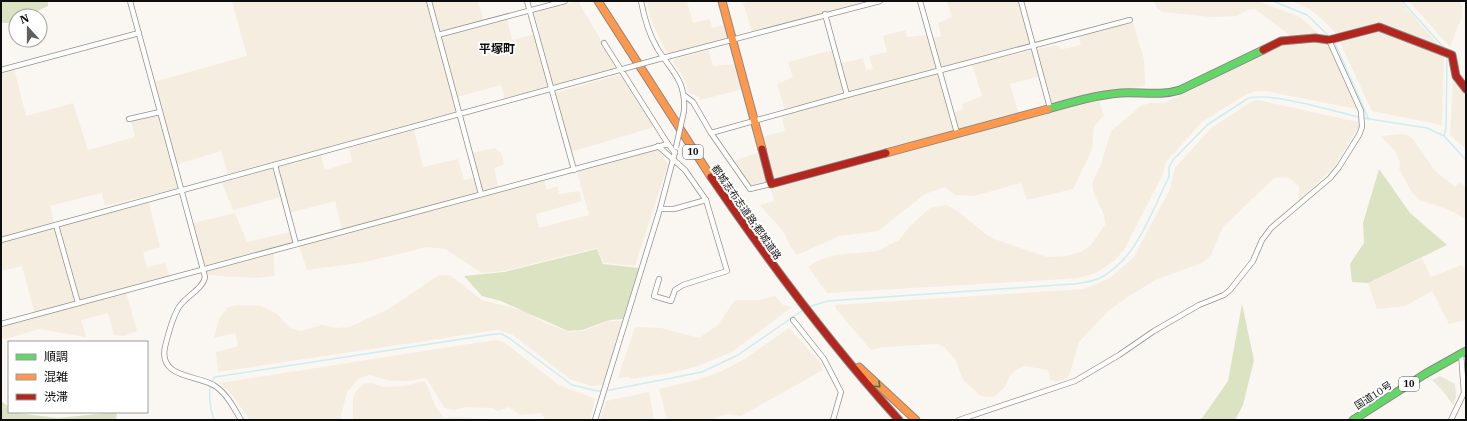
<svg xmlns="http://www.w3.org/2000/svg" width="1467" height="421" font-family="'IBM Plex Serif','Noto Sans JP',serif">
  <rect width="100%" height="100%" fill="#faf6f2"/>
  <g fill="#f5ede0">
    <path d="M232 1H478L485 25 507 19 512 40 540 33 534 12 578 1 617 68 505 100 501 85 453 98 457 112 228 174 221 151 175 165 153 82 247 56Z"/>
    <path d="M646 1H688L687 2 693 23 710 19 712 28 727 24 730 38 670 53 666 51 653 25Z"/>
    <path d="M752 1H870L752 31 743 3Z"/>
    <path d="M947 1H1018L1031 44 785 110 777 84 793 77 788 62 833 50 837 64 863 58 866 70 873 69 869 56 887 52 883 36 905 30 907 37 928 35 930 39 941 36 938 23 952 17Z"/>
    <path d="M1154 1H1258L1300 17 1322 36 1292 37 1255 9 1247 10 1237 16 1211 17 1163 12 1157 8Z"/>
    <path d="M1291 1H1400L1442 49 1444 58 1442 125 1372 111 1335 32 1320 17 1308 8Z"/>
    <path d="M1409 1H1458L1462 6V16L1450 47Z"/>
    <path d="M1133 22 1144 60 1145 86 1097 93 1056 104 1052 103 1044 75 1010 84 1019 115 754 186H750L733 161 764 151 761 137 785 131 781 114 938 74 950 114 963 109 962 104 982 96 972 64 1055 45 1063 49 1081 45 1078 36Z"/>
    <path d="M1316 40 1328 42 1359 108 1357 109 1265 91H1256L1245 95 1202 122 1166 162 1163 174 1124 250 1114 261 1096 273 1078 278 1065 279 827 293 808 267 817 261 835 255 877 251 899 240 910 226 930 208 946 205 956 210 987 235 997 240 1047 257 1066 256 1081 252 1091 245 1105 225 1104 215 1093 191 1092 184 1101 164 1111 131 1141 106 1150 103H1163L1197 88 1208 78 1279 43Z"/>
    <path d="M708 50 713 66 737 64 743 89 700 100 699 97 688 92 683 76 673 62 675 59Z"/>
    <path d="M14 68 26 116 73 103 88 150 135 137 131 121 158 114 179 188 105 206 102 193 50 206 54 222 1 237V71Z"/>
    <path d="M618 75 623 78 654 127 571 152 555 93Z"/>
    <path d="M1453 80 1466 91V149L1450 135Z"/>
    <path d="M1098 98 1104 115 1094 127 1092 150 1073 189 1027 200 1021 183 974 196 955 195 945 187 925 194 878 231 839 236 797 255 790 246 785 234 760 205 774 201 770 186Z"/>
    <path d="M1258 100 1358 122 1359 126 1335 166 1298 201 1299 186 1288 177 1274 178 1223 227 1211 255 1202 263 1157 279 1129 296 1108 311 1079 342 1069 376 1064 380 1056 382 1050 379 1048 370 1025 366 1017 369 1009 377 1005 387 994 397 981 396 963 380 955 359 944 347 938 344 882 347 871 350 836 309 835 305 1084 289 1110 278 1134 257 1170 189 1175 168 1211 128 1251 102Z"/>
    <path d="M414 130 423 167 458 159 464 180 478 177 471 153 495 148 502 154 504 165 494 168 499 191 544 179 547 190 557 186 559 194 579 191 582 201 536 214 539 228 589 215 577 172 658 149 668 164 635 266 604 263 597 248 503 271 482 273 445 249 427 247 365 262 307 270 299 246 343 234 335 201 289 213 285 196 233 210 222 183 321 155 325 170 352 162 349 148Z"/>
    <path d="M1399 134 1408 135 1413 139 1435 171 1455 187 1460 182 1466 187V219L1447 209 1420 200 1413 194 1399 169 1400 162 1396 152 1381 136Z"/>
    <path d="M149 202 160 247 143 252 147 267 165 263 169 277 125 289 137 331 124 336 114 335 108 313 81 320 86 337 39 329 6 339 1 338V327L36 318 22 266 1 271V242Z"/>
    <path d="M235 213 247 242 291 232 294 244 273 249 275 276 257 278 206 275 193 223Z"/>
    <path d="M1422 258 1431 277 1462 265 1466 272V320L1449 324 1432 291 1405 306 1377 309 1368 283Z"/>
    <path d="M439 275H450L482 300 524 311 545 323 569 332 582 331 610 321H623L603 385 591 386 570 379 513 335 498 330 218 372 216 352 238 346 235 333 214 338 219 319 228 307 238 305 261 306 277 314 290 328 301 331 322 325 337 328 349 327 387 310Z"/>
    <path d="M775 296 783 305 792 307 732 352 698 366 676 372 632 379 628 377 618 378 635 327 661 328 699 338 718 325 735 300H758Z"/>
    <path d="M789 328 819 361 823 370 741 416 726 414 710 420H667L659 389 697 380 722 371 743 360Z"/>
    <path d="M494 340 504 342 559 385 595 399 590 420H546L541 413 520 415 509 407 498 411 492 408 466 407 455 410 447 409 444 407 426 378 406 381H391L369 375 358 379 347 392 340 420H250L229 391 220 383Z"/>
    <path d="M420 382H425L428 387 435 406 444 418 454 417 504 420H353V398L355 393 364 383H371L384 387 404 386Z"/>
    <path d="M649 392 654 420H600L606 401Z"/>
  </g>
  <g fill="#dce3c3">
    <path d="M1 1H48V6L27 16H16V21L12 23H1Z"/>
    <path d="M1379 169 1410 213 1447 245 1368 283 1352 282 1350 264 1364 243 1363 223Z"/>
    <path d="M597 249 603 264 639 268 623 319 610 320 582 330 568 331 501 301 482 296 464 276 504 272Z"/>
    <path d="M1242 304 1254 360 1243 405 1235 420H1199L1203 417 1228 381Z"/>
    <path d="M1 401 9 407V412L58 418 117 412 116 420H1Z"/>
  </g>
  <path fill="#e9e8d8" d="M1440 376 1455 384 1456 397 1453 405 1442 390 1432 380Z"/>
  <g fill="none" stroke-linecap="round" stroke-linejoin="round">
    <g stroke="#ccedf1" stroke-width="1.5">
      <path d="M1273 1 1307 15 1330 37"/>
      <path d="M1402 1 1445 49"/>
      <path d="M1334 41 1369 120"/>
      <path d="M1363 118 1427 128 1444 136 1466 160"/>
      <path d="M1444 136 1446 128 1447 56"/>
      <path d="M808 307 828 301 1073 284C1082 283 1092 282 1100 278 1137 259 1151 212 1169 177V167L1173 160 1207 125 1247 99C1265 90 1337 112 1359 117"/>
      <path d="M214 420C210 408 206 387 215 377L495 334H502L509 338 572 385 598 391 610 390 702 372 738 355 803 310"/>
    </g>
    <g stroke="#949290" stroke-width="6">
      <g id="street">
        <path d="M130 1 205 277C203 289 186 296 179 307 172 318 168 335 165 347 158 379 200 375 215 386 227 394 234 408 241 420"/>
        <path d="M429 1 481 194"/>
        <path d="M527 1 574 170"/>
        <path d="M641 1C644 17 649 34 657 48 672 72 686 80 684 111"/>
        <path d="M920 1 957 133"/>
        <path d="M1021 1 1050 108"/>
        <path d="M825 14 847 95"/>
        <path d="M438 35 565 1"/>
        <path d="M604 43 668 144"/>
        <path d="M659 59 880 1"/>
        <path d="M1 70 139 33"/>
        <path d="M685 96 693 102 711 133 750 189 771 184"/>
        <path d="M129 119 160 112"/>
        <path d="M711 133 847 95 1130 20"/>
        <path d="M658 146 685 170 706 200 727 271 683 285 675 290 671 301 654 296 659 279"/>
        <path d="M275 165 296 244"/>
        <path d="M660 209H674L706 200"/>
        <path d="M56 225 78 303"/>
        <path d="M1 240 623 69"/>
        <path d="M793 320 824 359 841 392 833 420"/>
        <path d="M1 324 668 144 675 153"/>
        <path d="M595 420 660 209 675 152"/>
        <path d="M959 420 1075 381 1119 355 1154 331 1199 305 1224 295 1230 290 1253 261 1262 240 1271 228 1330 178 1339 167 1359 135 1362 127 1361 111 1329 40"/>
        <path d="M1451 420 1464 393 1461 353"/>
      </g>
    </g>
    <g stroke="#8a8987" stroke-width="9">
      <g id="fast">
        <path d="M1048 109C1072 102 1096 95 1121 93 1141 92 1161 96 1180 90L1263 50"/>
        <path d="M1353 420 1425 374 1466 351"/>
      </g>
    </g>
    <g stroke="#8a8987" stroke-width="9">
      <g id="slow">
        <path d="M598 1 711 177"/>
        <path d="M722 1 762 149"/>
        <path d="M886 153 1048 109"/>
        <path d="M859 367 916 420"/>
      </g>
    </g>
    <g stroke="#8a8987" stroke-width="9">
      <g id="jam">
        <path d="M1263 50 1281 41 1315 38 1329 40 1379 27 1452 55 1456 76 1466 89"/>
        <path d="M762 149 771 184 886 153"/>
        <path d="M711 177C769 262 830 344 899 420"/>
      </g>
    </g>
    <use href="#street" stroke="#fefefd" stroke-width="4.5"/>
    <use href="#fast" stroke="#63d668" stroke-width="7"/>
    <use href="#slow" stroke="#ff974d" stroke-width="7"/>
    <use href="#jam" stroke="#b3261e" stroke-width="7"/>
    <g stroke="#949290" stroke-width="6" stroke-linecap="butt">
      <g id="street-bridge">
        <path d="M623 69 659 59"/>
        <path d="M676 147 684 111"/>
      </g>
    </g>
    <use href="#street-bridge" stroke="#fefefd" stroke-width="4.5"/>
  </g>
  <defs><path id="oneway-chevron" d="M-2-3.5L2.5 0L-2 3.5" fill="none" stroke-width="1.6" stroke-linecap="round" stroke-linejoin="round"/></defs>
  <use stroke="#3c7c3f" href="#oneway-chevron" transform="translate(878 385) rotate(43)"/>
  <g text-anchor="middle" stroke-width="4" stroke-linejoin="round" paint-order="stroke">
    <g fill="#fff" stroke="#565656" stroke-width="1">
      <rect x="683" y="145" width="20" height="14" rx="3"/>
      <rect x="1399" y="377" width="20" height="14" rx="3"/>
    </g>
    <g font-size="9" font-weight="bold" fill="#0d0d0d">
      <text x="693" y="155">10</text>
      <text x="1409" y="387">10</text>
    </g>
    <g font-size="10" fill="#0d0d0d" stroke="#fff">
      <text transform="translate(747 212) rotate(55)" y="4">都城志布志道路;都城道路</text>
      <text transform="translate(1373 395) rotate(-33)" y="4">国道10号</text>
    </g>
    <g font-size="12" font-weight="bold" fill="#0d0d0d" stroke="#fff">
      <text x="497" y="53">平塚町</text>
    </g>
  </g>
  <rect width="1467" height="421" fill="none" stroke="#0d0d0d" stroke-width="4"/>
  <rect x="8" y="341" width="140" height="72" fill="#ffffff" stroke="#9e9e9e"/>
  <rect x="16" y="354" width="20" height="6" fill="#63d668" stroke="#9e9e9e"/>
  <text x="44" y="361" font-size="12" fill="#0d0d0d">順調</text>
  <rect x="16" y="374" width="20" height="6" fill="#ff974d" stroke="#9e9e9e"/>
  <text x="44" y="381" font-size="12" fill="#0d0d0d">混雑</text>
  <rect x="16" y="394" width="20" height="6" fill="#b3261e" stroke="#9e9e9e"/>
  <text x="44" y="401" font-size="12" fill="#0d0d0d">渋滞</text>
  <g transform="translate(28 28) rotate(339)"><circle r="19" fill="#ffffff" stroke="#9e9e9e"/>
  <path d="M0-3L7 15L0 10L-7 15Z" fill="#605f5d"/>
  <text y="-6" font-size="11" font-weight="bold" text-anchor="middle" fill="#0d0d0d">N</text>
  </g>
</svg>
